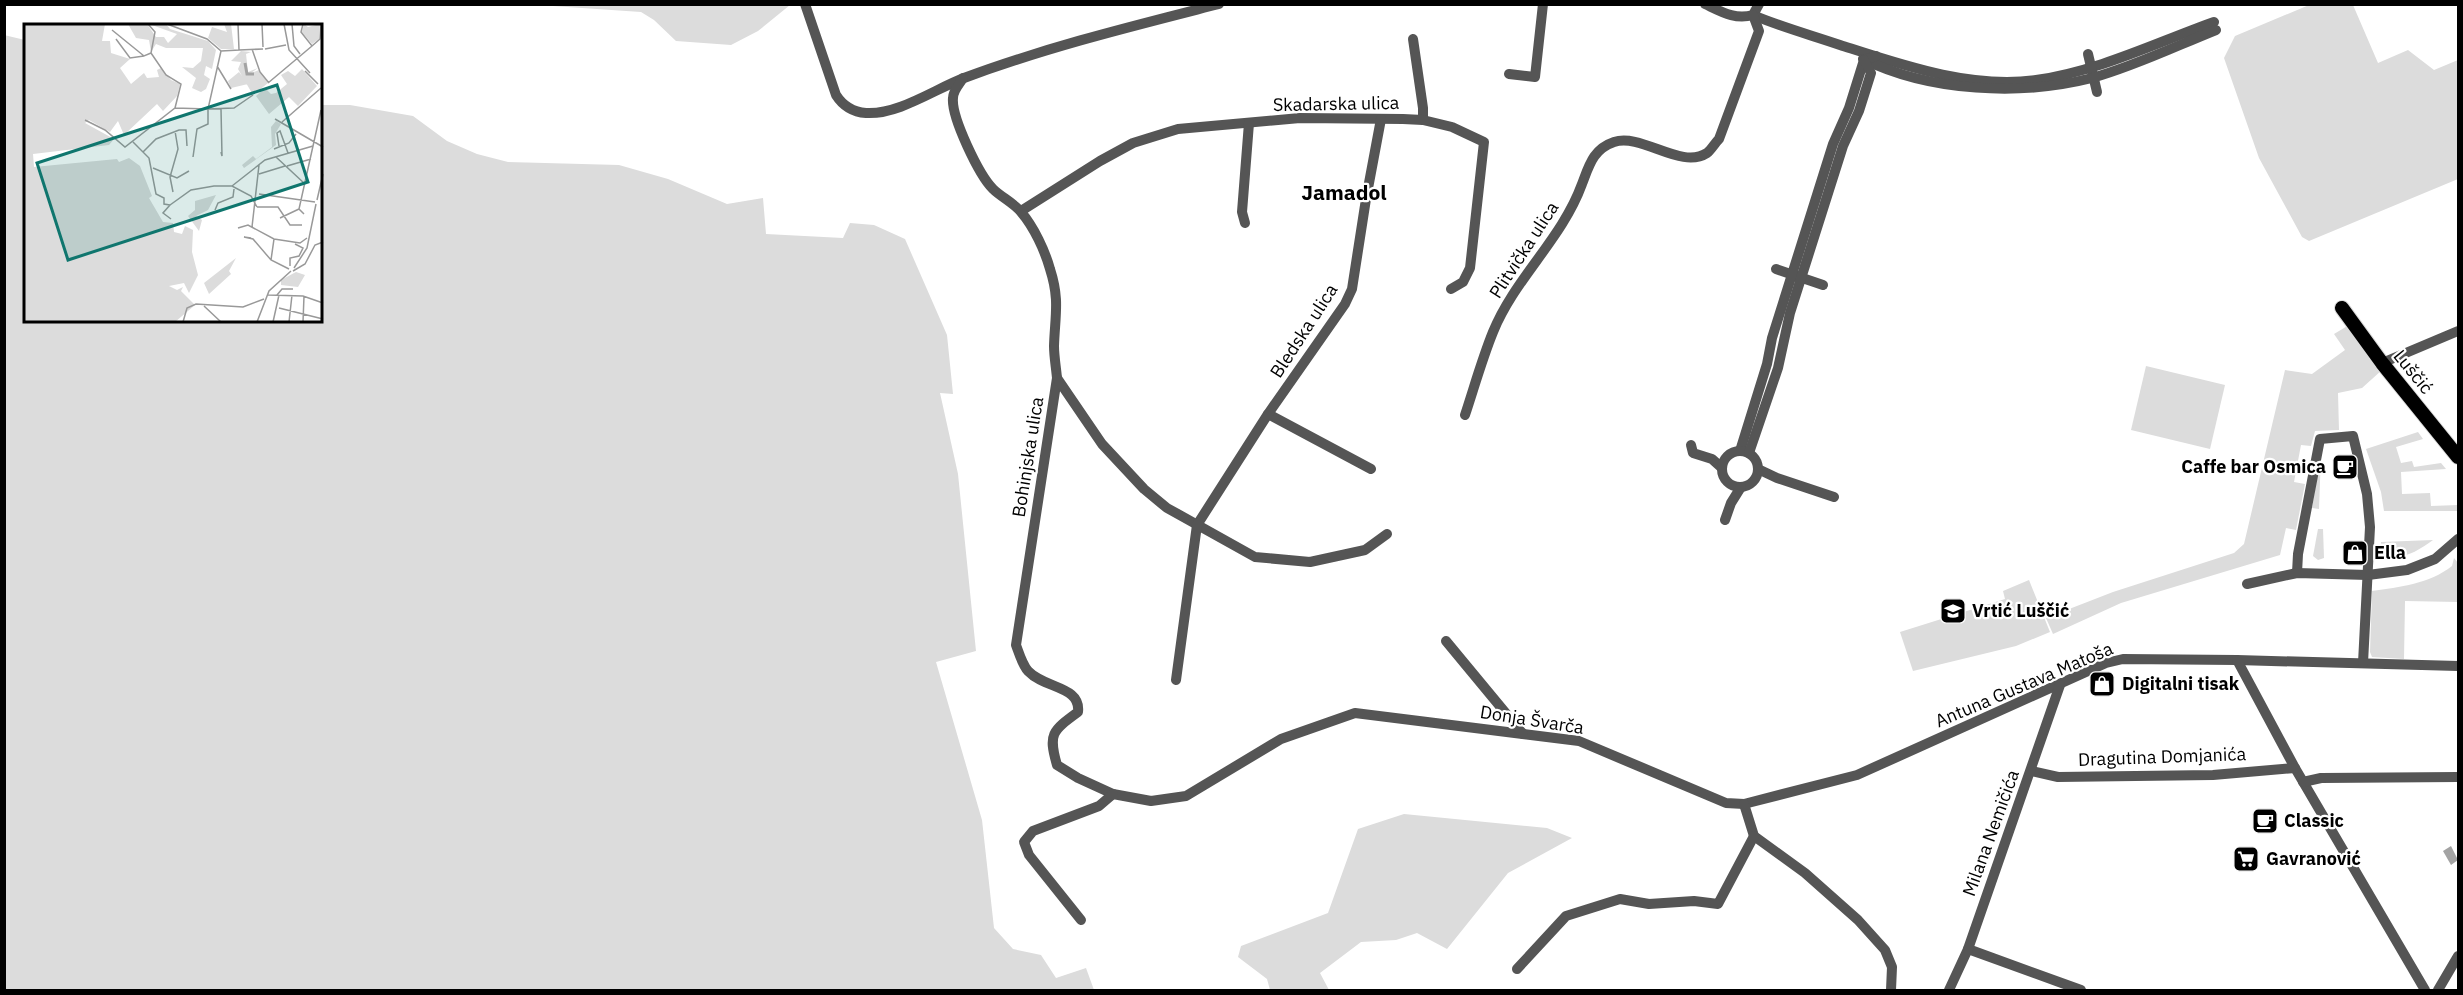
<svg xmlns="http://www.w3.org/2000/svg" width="2463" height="995" font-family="'IBM Plex Sans',sans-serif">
  <rect width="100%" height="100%" fill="#fff"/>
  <g fill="#dcdcdc">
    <path d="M538 5 790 4V5L758 31 731 45 676 41 654 20 641 12Z"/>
    <path d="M2309 5H2353L2378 63 2408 50 2434 70 2458 60V179L2309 241 2302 237 2259 158 2224 58 2235 36Z"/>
    <path d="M4 35 25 40 26 321H321V105H350L413 116 447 141 477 154 508 162 619 165 668 179 727 204 763 198 766 234 843 238 850 223 874 225 905 239 947 335 953 394 940 393 958 474 976 651 936 662 982 820 994 928 1013 949 1041 955 1056 978 1086 968 1094 990H5Z"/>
    <path d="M2349 325 2382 370 2362 388 2338 393 2339 430 2315 431 2311 446 2301 445 2294 482 2305 484 2296 530 2286 528 2280 555 2121 603 2053 634 2046 618 2113 592 2234 553 2244 544 2285 370 2312 374 2345 350 2334 334Z"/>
    <path d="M2146 366 2225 385 2210 449 2131 430Z"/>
    <path d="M2418 432 2423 439 2396 447 2401 463 2412 461 2414 467 2441 463 2446 469 2401 472 2402 494 2430 493 2431 506 2458 505V511H2384L2381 492 2366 449Z"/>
    <path d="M2321 454 2319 509 2312 508Z"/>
    <path d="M2318 529H2323L2324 558 2318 560 2313 556Z"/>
    <path d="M2433 540C2421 549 2409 556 2394 558V549H2386V559L2382 560 2381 542Z"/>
    <path d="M2454 558 2458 563V602L2405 601 2404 659 2372 657 2370 652 2372 591C2400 587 2429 584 2452 566Z"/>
    <path d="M2029 580 2050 632 2016 646 1913 671 1900 632 2005 599 2003 591Z"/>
    <path d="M1404 814 1547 828 1572 838 1508 873 1447 949 1417 933 1396 940 1361 942 1320 973 1329 990H1270L1267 979 1238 957 1241 946 1328 913 1358 829Z"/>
  </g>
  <path fill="#a3a3a3" d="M2451 846 2458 860 2451 865 2443 851Z"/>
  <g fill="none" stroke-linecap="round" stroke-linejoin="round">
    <g stroke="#dbdbdb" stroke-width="16">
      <path id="major" d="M2342 308 2382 363 2458 457"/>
    </g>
    <g stroke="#555" stroke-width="10">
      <path d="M805 4 836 95C843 106 852 112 866 113 898 115 935 89 964 78 1047 47 1133 26 1219 4"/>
      <path d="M1705 4C1722 12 1735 20 1753 15L1759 4"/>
      <path d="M1753 15C1781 27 1811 35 1840 45 1902 65 1970 89 2036 80 2099 71 2155 43 2214 22"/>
      <path d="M1413 39 1423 108V120"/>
      <path d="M2088 54 2097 92"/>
      <path d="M1863 59C1930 92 2021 96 2092 78 2135 66 2176 46 2216 30"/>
      <path d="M1509 74 1535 77 1543 4"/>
      <path d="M963 78C959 85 953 90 953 98 951 117 979 175 993 189 1001 197 1014 203 1021 212 1034 227 1045 251 1050 269 1060 300 1055 315 1054 346 1054 356 1056 367 1057 378L1016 645C1019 653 1022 664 1028 671 1045 689 1081 686 1078 712 1052 731 1048 734 1057 765L1078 778 1113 794 1151 801 1186 796 1281 739 1355 713 1579 741 1726 803 1744 804 1857 775 2106 663 2123 659 2237 660 2458 666"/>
      <path d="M1021 211 1100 161 1133 143 1178 129 1300 118 1403 119 1423 120 1452 127 1484 142 1470 268 1463 282 1451 289"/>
      <path d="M1245 223 1242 212 1249 123"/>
      <path d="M1776 269 1823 285"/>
      <path d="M2382 363 2458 331"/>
      <path d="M1057 378 1102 444 1144 489 1167 508 1255 557 1310 562 1365 550 1387 534"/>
      <path d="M1268 414 1371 469"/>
      <path d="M1465 415C1474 388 1482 359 1493 332 1515 278 1562 239 1582 184 1589 166 1593 149 1614 142 1642 133 1681 170 1707 153 1711 150 1715 143 1719 139L1759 31 1753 15"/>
      <path d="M1691 445 1693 453 1712 459 1722 468"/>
      <path d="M1740 451 1767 364 1772 338 1833 144 1849 108 1864 60 1876 56"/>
      <circle cx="1740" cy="469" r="18"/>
      <path d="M1749 453 1778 368 1790 313 1843 146 1859 111 1871 73 1864 60"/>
      <path d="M1758 469 1777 478 1834 497"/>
      <path d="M1725 520 1731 503 1741 487"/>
      <path d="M2297 573 2298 554 2320 439 2353 436 2367 494 2370 527 2363 663"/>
      <path d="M2247 584 2297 573 2368 575 2407 570 2435 559 2458 539"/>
      <path d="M1446 641 1523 734"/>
      <path d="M2237 660 2295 768 2425 990"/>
      <path d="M1176 680 1197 525 1268 414 1345 304 1352 289 1366 199 1381 119"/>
      <path d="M2031 771 2058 777 2213 775 2295 768"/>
      <path d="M2303 782 2321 778 2458 777"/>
      <path d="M1744 804 1754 836 1805 873 1858 920 1885 950 1892 967 1891 990"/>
      <path d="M1081 920 1029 855 1024 842 1033 831 1099 806 1113 794"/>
      <path d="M1968 949 2081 990"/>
      <path d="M1517 969 1566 916 1620 899 1649 904 1694 901 1718 904 1754 836"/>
      <path d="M1949 990 1968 949 2060 685"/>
      <path d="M2438 990 2458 956"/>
    </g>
    <use href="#major" stroke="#000" stroke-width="14"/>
  </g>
  <defs>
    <g id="cafe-square" transform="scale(1.35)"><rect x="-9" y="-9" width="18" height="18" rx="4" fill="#000" stroke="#fff"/><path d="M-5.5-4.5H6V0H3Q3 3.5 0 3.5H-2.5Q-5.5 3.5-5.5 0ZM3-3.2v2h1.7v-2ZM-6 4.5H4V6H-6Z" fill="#fff"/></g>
    <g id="shop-square" transform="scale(1.35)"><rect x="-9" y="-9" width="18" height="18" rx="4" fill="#000" stroke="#fff"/><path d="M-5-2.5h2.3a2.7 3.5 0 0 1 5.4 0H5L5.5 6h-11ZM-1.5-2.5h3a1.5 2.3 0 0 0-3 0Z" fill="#fff"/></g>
    <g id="school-square" transform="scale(1.35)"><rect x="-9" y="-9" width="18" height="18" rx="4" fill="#000" stroke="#fff"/><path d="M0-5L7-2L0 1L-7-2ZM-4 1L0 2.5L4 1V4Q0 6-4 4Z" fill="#fff"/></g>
    <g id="supermarket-square" transform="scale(1.35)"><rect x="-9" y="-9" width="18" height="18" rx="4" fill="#000" stroke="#fff"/><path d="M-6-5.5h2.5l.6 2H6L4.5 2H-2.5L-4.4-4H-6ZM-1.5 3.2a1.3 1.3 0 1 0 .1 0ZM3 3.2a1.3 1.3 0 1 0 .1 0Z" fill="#fff"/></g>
  </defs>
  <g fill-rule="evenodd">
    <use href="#cafe-square" x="2345" y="467"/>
    <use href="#shop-square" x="2355" y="553"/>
    <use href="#school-square" x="1953" y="611"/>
    <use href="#shop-square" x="2102" y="684"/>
    <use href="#cafe-square" x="2265" y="821"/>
    <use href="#supermarket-square" x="2246" y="859"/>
  </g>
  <g text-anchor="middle" stroke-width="4.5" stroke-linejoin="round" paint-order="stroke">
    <g font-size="18" fill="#000" stroke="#fff">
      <text transform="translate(1336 104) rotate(-1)" y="6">Skadarska ulica</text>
      <text transform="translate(1524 250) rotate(-57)" y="6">Plitvička ulica</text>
      <text transform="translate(1304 331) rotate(-57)" y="6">Bledska ulica</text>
      <text transform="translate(2413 372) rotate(51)" y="6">Luščić</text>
      <text transform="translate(1028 457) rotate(-81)" y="6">Bohinjska ulica</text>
      <text transform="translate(2024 685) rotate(-23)" y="6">Antuna Gustava Matoša</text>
      <text transform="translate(1532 720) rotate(9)" y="6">Donja Švarča</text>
      <text transform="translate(2162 757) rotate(-2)" y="6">Dragutina Domjanića</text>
      <text transform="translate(1991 833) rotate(-70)" y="6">Milana Nemičića</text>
    </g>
    <g font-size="18" font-weight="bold" fill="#000" stroke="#fff" text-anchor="start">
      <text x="2326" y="473" text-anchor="end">Caffe bar Osmica</text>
      <text x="2374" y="559">Ella</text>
      <text x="1972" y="617">Vrtić Luščić</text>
      <text x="2122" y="690">Digitalni tisak</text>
      <text x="2284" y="827">Classic</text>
      <text x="2266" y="865">Gavranović</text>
    </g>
    <g font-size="21" font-weight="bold" fill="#000" stroke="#fff">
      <text x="1344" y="200">Jamadol</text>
    </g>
  </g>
  <g transform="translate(24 24)">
    <rect width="298" height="298" fill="#fff"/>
    <path d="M0 0H81L78 17H86L87 29 106 35 96 44 107 60 120 49 123 54 135 53 133 46 137 44 147 56 156 60 153 72 139 87 133 80 100 111 94 97 86 108 65 96 61 99 90 115 85 121 9 130 10 143 93 135 95 138 105 134 116 142 128 172 125 174 139 198 149 199 150 208 158 210 161 202 169 206 168 228 174 251 165 269 160 259 145 262 153 266 159 263 157 267 171 281 151 298H0ZM104 0H123L132 13H140L144 19 153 10 125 0H142L146 5 184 17 192 26 188 45 182 42 180 51 186 55 182 65 177 68 168 64 172 54 158 43 169 44 177 37 179 24H142L132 20 127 28 125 16 112 14ZM200 0H207L210 25H197L184 14 188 3 203 8ZM280 0 284 3 296 0 295 15 288 20 278 8ZM217 27 227 28 222 30 224 48 234 44 227 49 235 46 244 59 229 71 214 45 217 38 207 37ZM278 45 293 62 274 82 265 73 245 90 232 72 241 64 247 70 252 69 263 60 257 51 264 47 271 52ZM215 48 224 60 207 64 204 57ZM252 97 257 100 251 110 252 121 220 144 218 141 229 132 232 135 248 123 247 103ZM192 171 184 186 172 192 178 196 175 207 164 192 171 186V177ZM212 234 205 247 207 250 185 270 180 259ZM272 248 281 251 274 263 257 261V256Z" fill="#dcdcdc"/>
    <path fill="none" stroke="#a3a3a3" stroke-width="3" d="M221 39 223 50H230"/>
    <path fill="none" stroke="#999" stroke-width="1.5" d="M124 0 131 8 127 29 142 51 157 60 151 84M238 0 239 23M260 0 265 26 286 49M268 0 270 22 276 30M279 0 277 8 288 22 296 15 297 0M88 6 120 32 127 29M92 15 106 34 120 32M228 25 236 48 245 59M241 25 262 21M215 26 239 25M197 27 215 26 214 0M193 42 207 65M281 47 294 60M244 59 288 22M251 95 299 123M61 96 81 106 101 123 151 84 184 85 197 27 183 15 143 0M258 98 297 64M109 118 125 134 132 170 140 174V180L146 181M255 122 253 109 256 107 264 129M250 125 265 119 272 110M119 128 132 115 155 106H162L163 122M197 128 198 132 197 85M169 133 173 105 184 100V85L210 84 229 71M252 133 281 160M263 142 287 135M129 144 153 154 165 147M235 150 261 142M208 162 241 136 289 122M149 168 146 153 154 125 151 107M235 170 291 178M293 176 299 150M146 181 167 166 190 162H208L227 172 233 183M146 181 139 189 147 195M233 183H254L266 201H278M191 186 194 179 209 173 210 165M280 190 275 185 297 86M256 194 275 185M228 203 235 141M214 204 224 201 250 215 276 219 283 214M227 214 220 213 229 215 247 236 265 245M247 236 250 215M266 242V234L275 232 279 224 271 220M270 244 283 224 292 180M269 247 281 240 291 221 299 218M244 271 279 272 299 279M253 271 258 265H269M180 282 197 298M255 284 299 295M159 298 163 284 172 280 219 283 240 275M233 298 245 267 267 247M249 298 255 271M265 298 268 271M279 298 280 272"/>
    <path fill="#0f766e" fill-opacity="0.15" stroke="#0f766e" stroke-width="3" d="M253 61 284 158 44 236 13 139Z"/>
    <rect width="298" height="298" fill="none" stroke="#000" stroke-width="3"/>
  </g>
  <rect width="2463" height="995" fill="none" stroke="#000000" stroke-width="12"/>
</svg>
